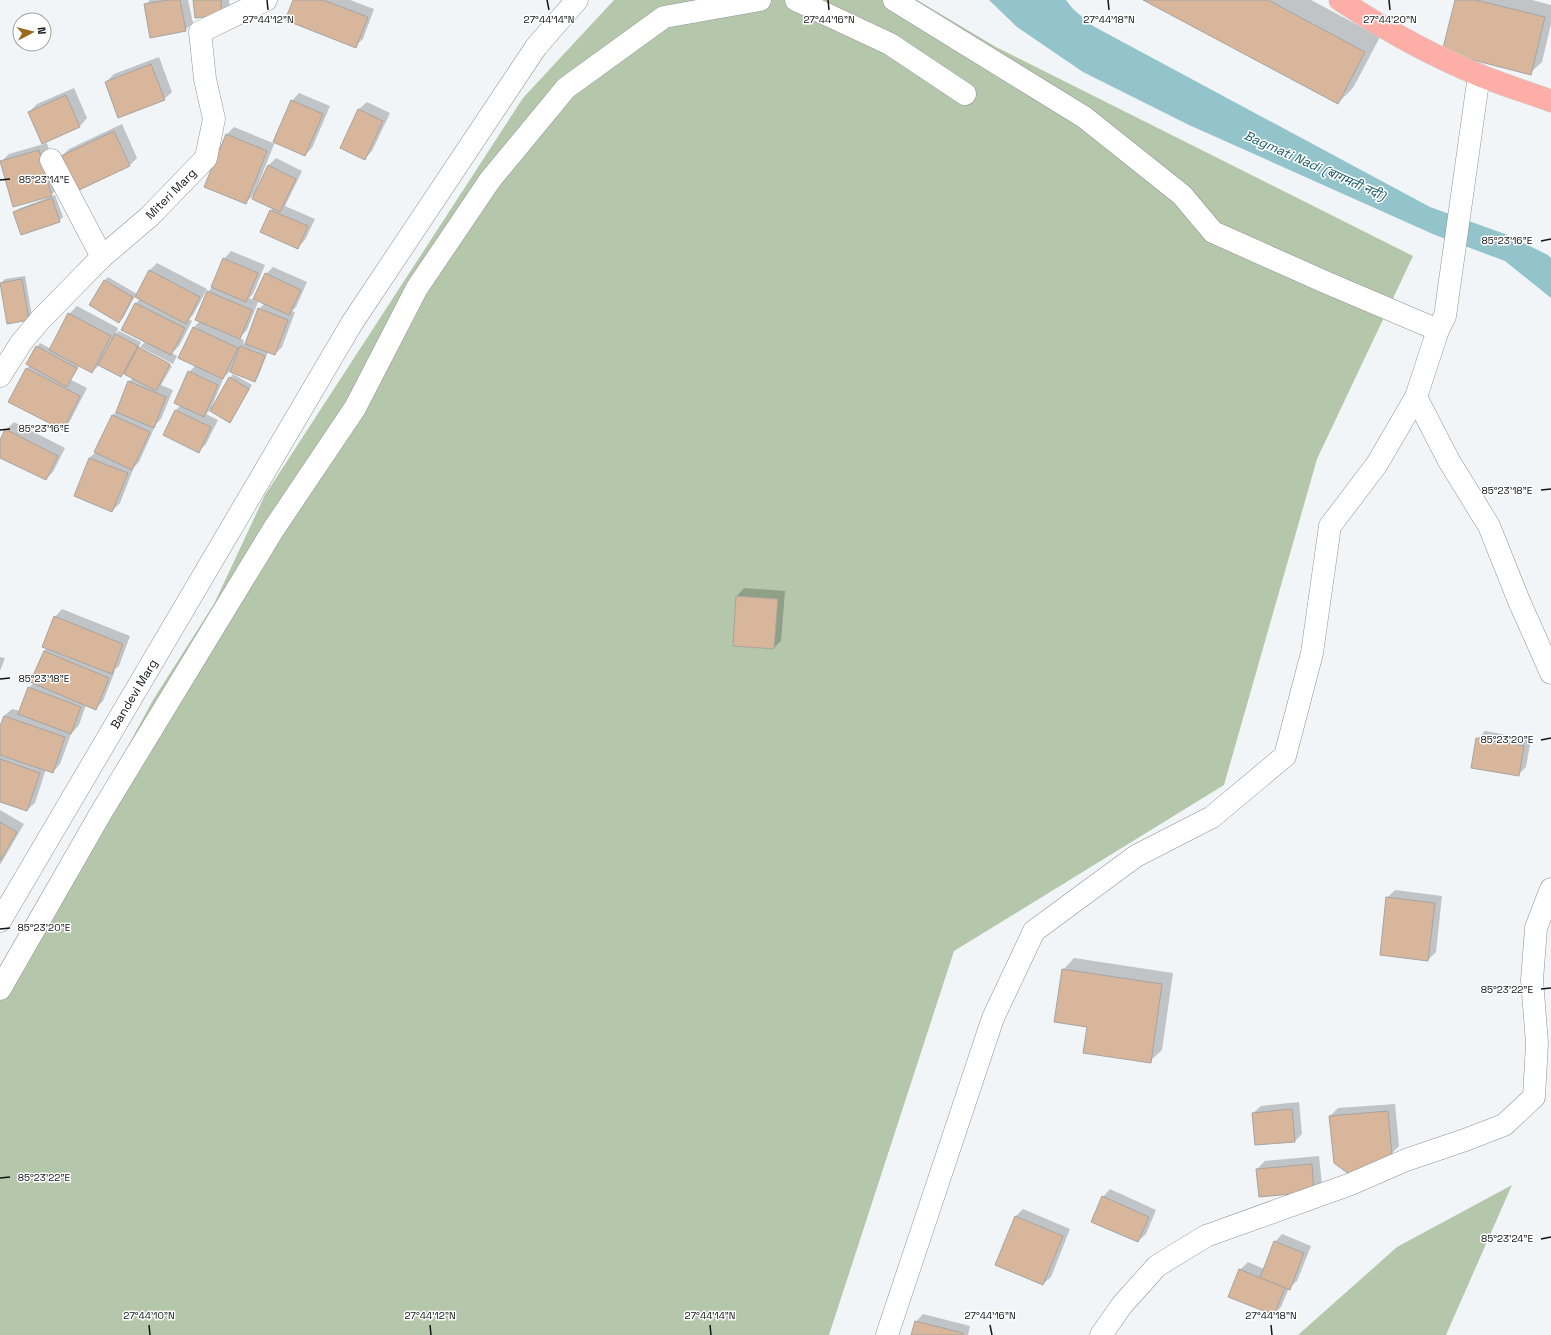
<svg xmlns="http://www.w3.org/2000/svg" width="1551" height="1335" font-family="'Space Grotesk','Noto Sans Devanagari',sans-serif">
  <rect width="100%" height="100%" fill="#f1f5f8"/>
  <g fill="#b4c7aa">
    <path d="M614 0H917L996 47 1413 256 1317 459 1224 785 954 951 829 1335H0V987L46 897 153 700 214 604 265 495 523 98Z"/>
    <path d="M1512 1185 1446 1335H1298L1397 1247Z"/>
  </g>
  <path fill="#93c4cc" d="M989 0H1066L1073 9 1093 26 1430 207 1505 234 1548 255 1551 258V298L1505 261 1435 235 1189 125 1083 72 1017 27Z"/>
  <g fill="#0003">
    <path d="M150 0H188L193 23 185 30 145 5Z"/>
    <path d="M194 0H229L230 7 222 14Z"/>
    <path d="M294 0H350L374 9 363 39 355 46Z"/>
    <path d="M1145 0H1311L1380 37 1353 88 1338 103Z"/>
    <path d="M1456 0H1532L1551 5V24L1542 62 1530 73Z"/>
    <path d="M159 57 172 92 164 99 106 82 114 74Z"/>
    <path d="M74 88 87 118 80 126 42 142 29 112 37 104Z"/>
    <path d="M299 93 330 106 312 148 305 155 275 142 257 187H258L268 166 276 158 302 171 285 206 315 219 305 240 297 248 261 231 273 208 255 194 245 203 205 187 227 134 234 127 273 143 292 101Z"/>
    <path d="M367 102 390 113 372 151 365 158 341 147 359 109Z"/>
    <path d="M122 124 137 158 130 165 78 190 62 156 69 149Z"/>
    <path d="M47 143 59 187 50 196 1 162 9 154Z"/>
    <path d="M55 195 63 217 59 221 14 212 18 209Z"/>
    <path d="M231 251 265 265 253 294 249 298 258 302 247 330 239 338 244 340 243 343 246 344 259 309 265 303 266 274 273 267 307 282 296 307 292 311 295 312 282 347 275 354 268 352 258 377 255 380 233 368 224 377 212 406 213 407 230 378 233 374 252 385 233 418 229 422 213 407 206 414 218 420 206 444 199 451 176 410 181 405 189 372 196 365 180 358 194 327 200 321 208 292 212 287 224 259Z"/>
    <path d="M157 263 207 289 193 315 189 319 192 321 179 346 172 353 177 356 173 364 140 347V349L172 366 161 385 173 390 161 419 156 424 139 462 134 467 120 503 112 511 89 458 96 452 113 415 117 411 129 382 133 378 127 370 121 376 99 365 92 372 80 365 71 380 87 388 70 421 63 429 27 369 30 365 37 347 40 343 51 349 69 314 77 306 118 328 116 334 119 331 141 342 138 349 146 341 135 304 141 298 135 296 123 318 119 322 104 281 108 277 137 294 150 270Z"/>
    <path d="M25 276 32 316 28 320 1 283 5 279Z"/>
    <path d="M14 422 65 448 53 472 46 479 0 456V442L6 430Z"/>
    <path d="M744 588 785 591 781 641 774 648 734 645 737 596Z"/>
    <path d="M62 609 130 636 119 666 114 670 115 671 103 701 96 708 86 705 79 725 71 734 60 764 53 772 46 769 35 803 27 810 0 801V729L4 716 12 709 20 711 29 688 34 682 32 681 44 651 47 648 55 617Z"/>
    <path d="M0 657 5 658 0 671Z"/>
    <path d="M1485 731 1531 739 1526 767 1518 775 1477 739Z"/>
    <path d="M0 810 24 824 0 865Z"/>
    <path d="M1395 890 1442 896 1436 952 1428 960 1387 898Z"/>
    <path d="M1074 958 1173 973 1162 1050 1150 1061 1088 1026 1063 970Z"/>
    <path d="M1299 1102 1302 1134 1295 1141 1253 1113 1261 1106Z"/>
    <path d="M1395 1104 1399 1146 1391 1154 1330 1116 1338 1108Z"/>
    <path d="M1319 1156 1322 1184 1314 1191 1257 1169 1265 1161Z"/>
    <path d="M1110 1189 1156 1210 1146 1234 1138 1241 1103 1197Z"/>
    <path d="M1023 1209 1070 1229 1051 1277 1043 1284 1015 1217Z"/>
    <path d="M1282 1234 1311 1246 1297 1281 1289 1288 1281 1307 1274 1314 1240 1270 1248 1262 1264 1269 1275 1242Z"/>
    <path d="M923 1314 970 1326 968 1335H913L916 1322Z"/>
  </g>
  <g fill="#d7b69b" stroke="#a7a4a1">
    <path d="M168 0H180L186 31 150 38 144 4Z"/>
    <path d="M193 0H221L222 15 195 18Z"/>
    <path d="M293 0H323L368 17 356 48 285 20Z"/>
    <path d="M1143 0H1268L1365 52 1338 104Z"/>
    <path d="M1455 0H1476L1545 17 1531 75 1442 52Z"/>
    <path d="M151 64 165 100 118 118 105 82Z"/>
    <path d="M66 95 80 127 42 144 28 112Z"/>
    <path d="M291 100 323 114 305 156 273 142Z"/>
    <path d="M358 109 383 121 365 160 340 148Z"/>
    <path d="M114 131 130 166 77 191 61 156Z"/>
    <path d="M226 134 267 151 246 204 204 187Z"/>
    <path d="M39 150 52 196 13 207 0 161Z"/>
    <path d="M268 165 296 179 280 212 252 199Z"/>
    <path d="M52 198 60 222 21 235 13 212Z"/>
    <path d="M270 210 308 226 298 249 260 232Z"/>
    <path d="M223 258 258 273 246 302 211 287Z"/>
    <path d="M149 270 200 297 186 324 135 297Z"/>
    <path d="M265 273 301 290 289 315 253 299Z"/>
    <path d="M22 279 29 320 7 324 0 283Z"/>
    <path d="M104 280 133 297 119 323 89 305Z"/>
    <path d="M207 291 252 310 240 339 195 320Z"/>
    <path d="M135 303 185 328 171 355 121 330Z"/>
    <path d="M258 308 288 320 275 355 245 344Z"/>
    <path d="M68 313 111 336 92 373 49 350Z"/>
    <path d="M193 327 238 348 223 379 178 358Z"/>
    <path d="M115 334 138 346 121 377 98 365Z"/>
    <path d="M36 346 77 368 67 387 26 364Z"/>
    <path d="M240 346 265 356 255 382 230 372Z"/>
    <path d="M138 347 170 364 156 391 124 374Z"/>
    <path d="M26 368 80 396 63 430 8 402Z"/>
    <path d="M188 371 218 385 204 417 174 403Z"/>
    <path d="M229 377 249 389 230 423 210 411Z"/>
    <path d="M128 381 166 397 154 428 116 412Z"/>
    <path d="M175 410 211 427 199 453 163 435Z"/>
    <path d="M112 415 150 432 132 470 94 452Z"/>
    <path d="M5 429 58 456 46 480 0 458V440Z"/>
    <path d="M89 458 128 473 112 512 74 496Z"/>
    <path d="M736 596 778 599 774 649 733 646Z"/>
    <path d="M54 616 123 644 112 674 42 647Z"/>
    <path d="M44 651 109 678 96 710 30 682Z"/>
    <path d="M28 687 81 707 71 734 18 714Z"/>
    <path d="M4 716 65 737 53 773 0 755V726Z"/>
    <path d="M1476 738 1524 746 1519 776 1471 768Z"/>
    <path d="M0 759 40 773 27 811 0 802Z"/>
    <path d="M0 822 17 832 0 861Z"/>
    <path d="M1386 897 1435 903 1428 961 1380 955Z"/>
    <path d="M1062 969 1162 984 1151 1063 1083 1053 1087 1027 1054 1022Z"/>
    <path d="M1292 1109 1295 1142 1255 1145 1252 1113Z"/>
    <path d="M1388 1111 1392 1155 1350 1175 1334 1163 1329 1116Z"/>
    <path d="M1312 1164 1314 1192 1259 1197 1256 1169Z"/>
    <path d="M1102 1196 1149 1217 1138 1242 1091 1222Z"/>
    <path d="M1015 1216 1063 1236 1043 1285 995 1265Z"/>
    <path d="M1274 1241 1304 1253 1290 1290 1260 1278Z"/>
    <path d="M1239 1269 1285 1288 1274 1315 1228 1297Z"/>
    <path d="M915 1321 963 1333V1335H911Z"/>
  </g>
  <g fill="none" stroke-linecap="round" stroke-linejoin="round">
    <g stroke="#909396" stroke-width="23">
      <g id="minor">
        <path d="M796 0 890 44 965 94"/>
        <path d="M894 0 1084 117 1182 195 1213 232 1325 282 1438 330"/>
        <path d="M51 160 102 257"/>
        <path d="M0 376 21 343 41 319 102 257 150 216 206 158 214 119 205 79 200 32 266 0"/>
        <path d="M1416 397 1449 461 1489 526 1519 601 1551 673"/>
        <path d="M0 921 352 323 536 47 577 0"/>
        <path d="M0 989 102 811 273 530 355 408 417 288 490 180 566 88 664 17 760 0"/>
        <path d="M887 1335 993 1018 1034 931 1136 856 1212 817 1285 756 1312 653 1330 526 1377 464 1416 397 1438 330 1445 316 1479 75"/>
        <path d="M1101 1335 1122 1305 1157 1266 1206 1236 1351 1184 1406 1160 1465 1140 1504 1125 1534 1097 1537 1043 1532 980 1536 928 1551 889"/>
      </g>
    </g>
    <g stroke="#d0d0d0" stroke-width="23">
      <path id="major" d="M1340 0C1384 29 1430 55 1479 75 1503 85 1527 92 1551 101"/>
    </g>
    <use href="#minor" stroke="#fff" stroke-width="22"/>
    <use href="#major" stroke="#fdafa7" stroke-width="22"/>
  </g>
  <path fill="none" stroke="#131415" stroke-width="1.5" d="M267 0 268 10M547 0 549 10M828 0 829 10M1108 0 1109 10M1389 0 1390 10M0 180 10 179M1541 241 1551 239M0 430 10 429M1541 490 1551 489M0 679 10 678M1541 740 1551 738M0 929 10 928M1541 989 1551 988M0 1178 10 1177M1541 1239 1551 1237M149 1325 150 1335M430 1325 431 1335M710 1325 711 1335M990 1325 992 1335M1271 1325 1272 1335"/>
  <g text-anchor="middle" stroke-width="3" stroke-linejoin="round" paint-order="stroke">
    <g font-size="12" fill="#131415" stroke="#fff">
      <text transform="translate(171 194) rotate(-45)" y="4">Miteri Marg</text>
      <text transform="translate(134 694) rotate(-59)" y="4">Bandevi Marg</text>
    </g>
    <g font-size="13" font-style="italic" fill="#1b5e68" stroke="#fff">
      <text transform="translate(1315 165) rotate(24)" y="5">Bagmati Nadi (बागमती नदी)</text>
    </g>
  </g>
  <g font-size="10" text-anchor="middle" fill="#131415" stroke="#fff" stroke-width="3" stroke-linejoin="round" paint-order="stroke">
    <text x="268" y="23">27°44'12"N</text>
    <text x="549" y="23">27°44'14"N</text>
    <text x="829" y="23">27°44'16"N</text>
    <text x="1109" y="23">27°44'18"N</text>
    <text x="1390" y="23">27°44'20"N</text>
    <text x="44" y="183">85°23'14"E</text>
    <text x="1507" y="244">85°23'16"E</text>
    <text x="44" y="432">85°23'16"E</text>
    <text x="1507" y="494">85°23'18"E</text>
    <text x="44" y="682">85°23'18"E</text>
    <text x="1507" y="743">85°23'20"E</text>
    <text x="44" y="931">85°23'20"E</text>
    <text x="1507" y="993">85°23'22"E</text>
    <text x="44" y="1181">85°23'22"E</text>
    <text x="1507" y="1242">85°23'24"E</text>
    <text x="149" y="1319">27°44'10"N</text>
    <text x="430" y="1319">27°44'12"N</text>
    <text x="710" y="1319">27°44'14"N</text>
    <text x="990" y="1319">27°44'16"N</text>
    <text x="1271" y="1319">27°44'18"N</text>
  </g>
  <g transform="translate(32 32) rotate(83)"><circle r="19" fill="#ffffff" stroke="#a1a1a1"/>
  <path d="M0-3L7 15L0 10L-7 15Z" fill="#9c6a1e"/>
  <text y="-6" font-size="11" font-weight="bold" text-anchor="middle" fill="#131415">N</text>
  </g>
</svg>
